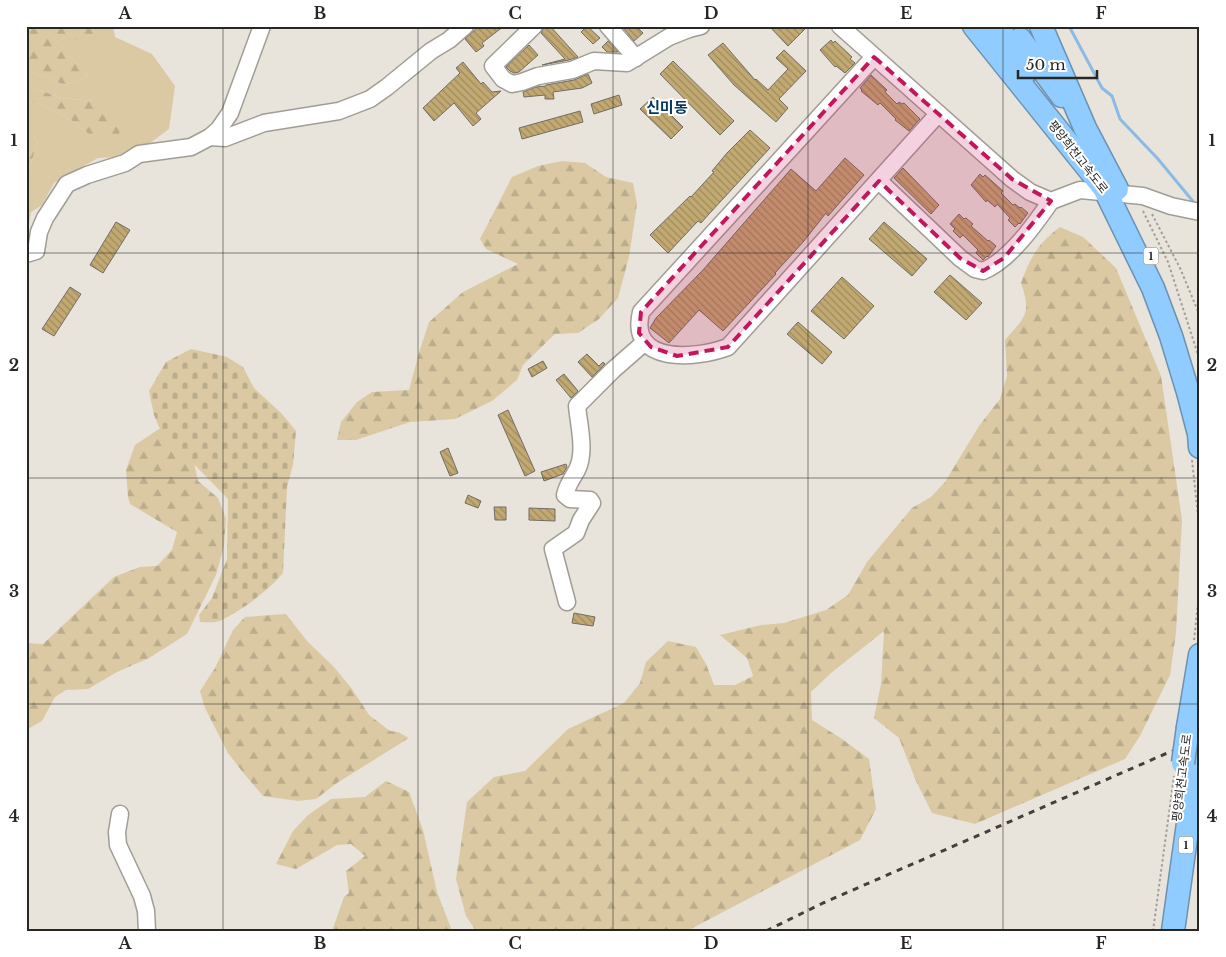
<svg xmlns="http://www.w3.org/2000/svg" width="1226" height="957" font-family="'Libre Baskerville','Noto Sans KR',serif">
  <defs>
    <pattern id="forest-firs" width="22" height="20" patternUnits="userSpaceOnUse" patternTransform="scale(1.25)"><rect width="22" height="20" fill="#dac9a3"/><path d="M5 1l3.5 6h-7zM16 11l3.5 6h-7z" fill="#bbad8c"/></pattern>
    <pattern id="cemetery-stones" width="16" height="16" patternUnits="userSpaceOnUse" patternTransform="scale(1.25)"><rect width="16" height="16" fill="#dac9a3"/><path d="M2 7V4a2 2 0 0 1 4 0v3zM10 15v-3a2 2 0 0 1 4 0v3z" fill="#bbad8c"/></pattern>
    <pattern id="building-back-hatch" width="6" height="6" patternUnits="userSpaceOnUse" patternTransform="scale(1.25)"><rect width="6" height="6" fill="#c2a971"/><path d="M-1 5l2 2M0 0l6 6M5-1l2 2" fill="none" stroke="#9e8a5d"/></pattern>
  </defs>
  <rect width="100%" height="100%" fill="#e8e4db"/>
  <path fill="#dac9a3" d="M96 26H113L115 37 152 54 175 86 169 129 150 143 121 157 98 158 54 183 42 205 31 212 26 243V171L29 169 38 141 26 129V105L36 102 71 120 94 138V101L61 98 26 85V70L65 85 89 76 48 32 96 34Z"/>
  <g fill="url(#forest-firs)">
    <path d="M26 26H96V34L76 40 49 33 89 76 65 85 26 70Z"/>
    <path d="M26 85 61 98 94 101 126 119 117 138H94L71 120 36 102 26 105Z"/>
    <path d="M26 129 38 141 29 169 26 171Z"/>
    <path d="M562 161 585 163 606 177 633 183 637 204 629 257 618 298 599 319 578 333 555 334 523 365 517 380 492 401 455 419 410 422 356 440H337L341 422 357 402 372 392 409 390 419 353 429 322 463 292 518 264 486 249 480 239 512 177 538 166Z"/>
    <path d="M1060 227 1083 237 1116 268 1161 376 1182 520 1176 633 1170 675 1140 736 1125 759 975 824 932 813 916 781 899 738 874 718 881 684 884 631 831 673 811 692 812 720 842 739 869 759 876 809 860 840 687 931H476L466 916 456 879 467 802 494 777 525 771 568 729 624 703 640 683 646 662 668 641 696 647 706 664 714 685H735L753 676 747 658 720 635 761 625 784 623 826 610 848 595 867 562 912 508 931 497 945 482 979 426 1000 399 1007 376 1005 340C1025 317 1032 314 1021 283 1030 258 1038 243 1060 227Z"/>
    <path d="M159 429 188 435 198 481 218 498 226 519 224 546 216 575 187 634 149 658 117 672 88 689 66 690 55 697 42 721 26 730V643L43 644 114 577 140 567 157 566 172 550 177 532 130 504 128 497 126 470 135 445Z"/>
    <path d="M286 614 307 641 334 667 352 689 369 715 390 731 398 732 409 738 337 783 316 799 298 801 263 796 245 775 228 753 205 708 200 691 215 668 233 630 245 617Z"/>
    <path d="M386 781 409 792 423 830 437 892 452 931H332L344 897 349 893 346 871 365 856 351 844 337 845 296 869 276 864 293 831 308 815 331 799 365 797Z"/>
  </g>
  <path fill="url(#cemetery-stones)" d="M191 349 227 357 243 367 254 388 282 414 296 431 293 465 287 487 283 573C268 591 241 611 220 621 214 623 206 622 200 622L199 615 212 598 227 559 228 499 189 459 165 441 154 415 149 391 166 362Z"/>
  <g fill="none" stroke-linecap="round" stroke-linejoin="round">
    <path stroke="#8bbbe4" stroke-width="3" d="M1069 26 1102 88 1112 96 1120 119 1158 159 1196 205"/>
  </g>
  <g fill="url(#building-back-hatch)" stroke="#716d66">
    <path d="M479 26H504L482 43 484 46 476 52 465 39Z"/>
    <path d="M545 26H550L578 57 569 60 542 65 565 59 541 33Z"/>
    <path d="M587 26 600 38 593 44 581 32Z"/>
    <path d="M622 26H636L643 33 634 41Z"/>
    <path d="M769 26H808L788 46Z"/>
    <path d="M831 40 833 43 835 41 852 57 850 59 855 63 845 73 836 66 835 67 820 50Z"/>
    <path d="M608 41 618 52H607L602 47Z"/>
    <path d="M723 43 755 80 756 79 768 90 788 69 776 58 784 50 806 71 779 99 788 108 776 122 734 85 708 55Z"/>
    <path d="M529 45 538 55 519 72 514 73 510 71 506 67Z"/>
    <path d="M673 61 734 121 720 135 660 74Z"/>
    <path d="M463 62 481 84 483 82 492 92 501 91 476 113 481 119 473 126 454 103 434 121 423 108 460 73 456 68Z"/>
    <path d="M588 74 592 83 582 88 553 92 554 99H545V95L524 97 523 92 536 87 546 86V85L574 80Z"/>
    <path d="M871 75 887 90 885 92 897 104 899 102 902 104 904 103 920 119 909 131 895 120 896 119 880 103 878 105 861 91 862 90 860 88Z"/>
    <path d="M619 95 622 105 594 114 591 104Z"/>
    <path d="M653 97 683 127 671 139 640 109Z"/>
    <path d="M580 111 583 122 522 139 519 128Z"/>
    <path d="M750 130 770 148 709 214 701 223 698 221 668 253 650 235 690 196 691 197 714 172 712 171 727 153Z"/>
    <path d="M845 158 864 175 828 216 826 213 804 241 775 273 776 274 723 331 699 310 669 343 650 328 656 318 703 270 791 169 816 191Z"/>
    <path d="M903 168 939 205 931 214 894 178Z"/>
    <path d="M980 174 983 177 985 175 1003 191 1001 193 1013 205 1015 204 1020 208 1021 207 1028 213 1020 224 1019 223 1015 227 1008 220 1010 218 997 204 995 207 987 200 986 202 971 185Z"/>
    <path d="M959 214 964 219 966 218 973 224 971 226 988 241 989 240 996 246 988 257 987 256 983 260 976 253 978 250 963 235 960 238 953 231 955 229 950 224Z"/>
    <path d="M116 222 130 230 103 273 90 265Z"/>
    <path d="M884 222 927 259 912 276 869 239Z"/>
    <path d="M950 275 982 303 966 320 934 292Z"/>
    <path d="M842 277 874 306 844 339 811 311Z"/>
    <path d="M70 287 81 294 54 336 42 329Z"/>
    <path d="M798 322 832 352 822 364 787 334Z"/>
    <path d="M587 354 599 366 603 362 605 364 592 377 578 362Z"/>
    <path d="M543 361 547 368 532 377 528 369Z"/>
    <path d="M564 374 578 391 571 398 556 380Z"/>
    <path d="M508 410 535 471 525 476 498 415Z"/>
    <path d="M448 448 458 473 450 476 440 452Z"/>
    <path d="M566 464 567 467 563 474 544 481 541 472Z"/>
    <path d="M468 495 481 501 478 508 465 503Z"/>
    <path d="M494 507H506V520H495Z"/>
    <path d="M529 508 555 509V521L529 520Z"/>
    <path d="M574 613 595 617 593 626 572 623Z"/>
  </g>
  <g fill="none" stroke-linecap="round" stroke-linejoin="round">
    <g stroke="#a19d95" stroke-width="19">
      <g id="minor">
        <path d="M534 26 493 66 503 79 512 84 522 82 538 76 572 70 594 61 627 63 669 37 689 29 701 26"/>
        <path d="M608 26 636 58"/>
        <path d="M840 26 1012 179 1030 192 1051 201 1080 190 1143 196 1171 206 1200 212"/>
        <path d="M874 57 641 312C628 365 696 359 728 347L938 114"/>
        <path d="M210 137 225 138 264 123 339 111 370 99 387 87 431 51 449 40 465 26"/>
        <path d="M879 181 960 258 975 269 983 271C1010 260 1035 224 1051 201"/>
        <path d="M26 254 36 251 39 232 45 218 67 184 87 175 125 163 139 154 191 147 210 137 219 129 230 113 262 26"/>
        <path d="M567 602 553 549 576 533 581 520 592 503 590 500 570 499 565 495C567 485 572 479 577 470 586 452 579 426 577 406L613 370 645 342"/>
        <path d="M120 814 117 832 118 845 142 896 146 911 147 931"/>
      </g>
    </g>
    <g stroke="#6c92b2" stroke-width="25">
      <g id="highway">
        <path d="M974 26 1104 188 1153 288 1171 336 1188 392 1199 434 1200 447"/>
        <path d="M998 26 1025 73"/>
        <path d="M1041 26 1085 128 1117 189"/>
        <path d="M1020 39 1062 96"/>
        <path d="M1188 727 1200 655"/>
        <path d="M1173 931 1197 759"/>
      </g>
    </g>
    <g stroke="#a39f98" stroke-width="2" stroke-dasharray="2.5 2.5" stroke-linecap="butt">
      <path d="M1143 211 1168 262 1200 361"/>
      <path d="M1152 214 1180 268 1200 316"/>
      <path d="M1192 460 1200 534"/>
      <path d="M1194 640 1200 586"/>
      <path d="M1153 931 1174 776"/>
    </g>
    <use href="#minor" stroke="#fff" stroke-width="16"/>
    <use href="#highway" stroke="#90ccff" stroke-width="22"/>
    <path stroke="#42403c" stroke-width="3" stroke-dasharray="6 6" stroke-linecap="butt" d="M766 931 823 903 1165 754 1200 741"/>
    <g stroke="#6c92b2" stroke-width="25" stroke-linecap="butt">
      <path id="highway-bridge" d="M1183 763 1188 727"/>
    </g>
    <use href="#highway-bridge" stroke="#90ccff" stroke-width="22"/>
  </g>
  <path fill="#c2185b" fill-opacity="0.2" stroke="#c2185b" stroke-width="4" stroke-dasharray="10 6" stroke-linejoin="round" d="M874 57 1012 179 1051 201 1004 258 983 271 960 258 879 181 728 347 677 356 651 347 639 333 641 312Z"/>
  <path fill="none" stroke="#292724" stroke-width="1" stroke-opacity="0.55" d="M223 26V931M418 26V931M613 26V931M808 26V931M1003 26V931M26 253H1200M26 478H1200M26 704H1200"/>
  <g text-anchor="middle" stroke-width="4" stroke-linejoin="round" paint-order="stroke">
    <g fill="#fff" stroke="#696866" stroke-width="1">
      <rect x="1143.5" y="247.5" width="15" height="17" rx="4"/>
      <rect x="1178.5" y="836.5" width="15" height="17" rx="4"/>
    </g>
    <g font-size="11" font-weight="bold" fill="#292724">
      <text x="1151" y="260">1</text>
      <text x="1186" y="849">1</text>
    </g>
    <g font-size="12" fill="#292724" stroke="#fff">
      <text transform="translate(1078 157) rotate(52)" y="4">평양희천고속도로</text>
      <text transform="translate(1182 778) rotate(-83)" y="4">평양희천고속도로</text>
    </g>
    <g font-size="15" font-weight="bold" fill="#03385b" stroke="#fff">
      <text x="667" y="113">신미동</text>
    </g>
  </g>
  <rect width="1226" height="957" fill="none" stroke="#ffffff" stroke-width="55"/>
  <path d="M1018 70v8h79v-8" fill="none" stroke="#292724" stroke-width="2.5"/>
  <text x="1026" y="70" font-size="15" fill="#292724" stroke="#ffffff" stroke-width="4" paint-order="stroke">50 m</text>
  <rect x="28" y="28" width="1170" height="902" fill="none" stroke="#292724" stroke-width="2"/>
  <g font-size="16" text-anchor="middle" font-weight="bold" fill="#292724">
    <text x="125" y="19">A</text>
    <text x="320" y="19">B</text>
    <text x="515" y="19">C</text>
    <text x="711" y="19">D</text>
    <text x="906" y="19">E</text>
    <text x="1101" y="19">F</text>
    <text x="14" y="146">1</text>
    <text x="1212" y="146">1</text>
    <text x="14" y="371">2</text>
    <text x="1212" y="371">2</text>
    <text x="14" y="597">3</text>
    <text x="1212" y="597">3</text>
    <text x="14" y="822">4</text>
    <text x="1212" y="822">4</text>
    <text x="125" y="949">A</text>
    <text x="320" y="949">B</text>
    <text x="515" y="949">C</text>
    <text x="711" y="949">D</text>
    <text x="906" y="949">E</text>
    <text x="1101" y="949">F</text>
  </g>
</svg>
